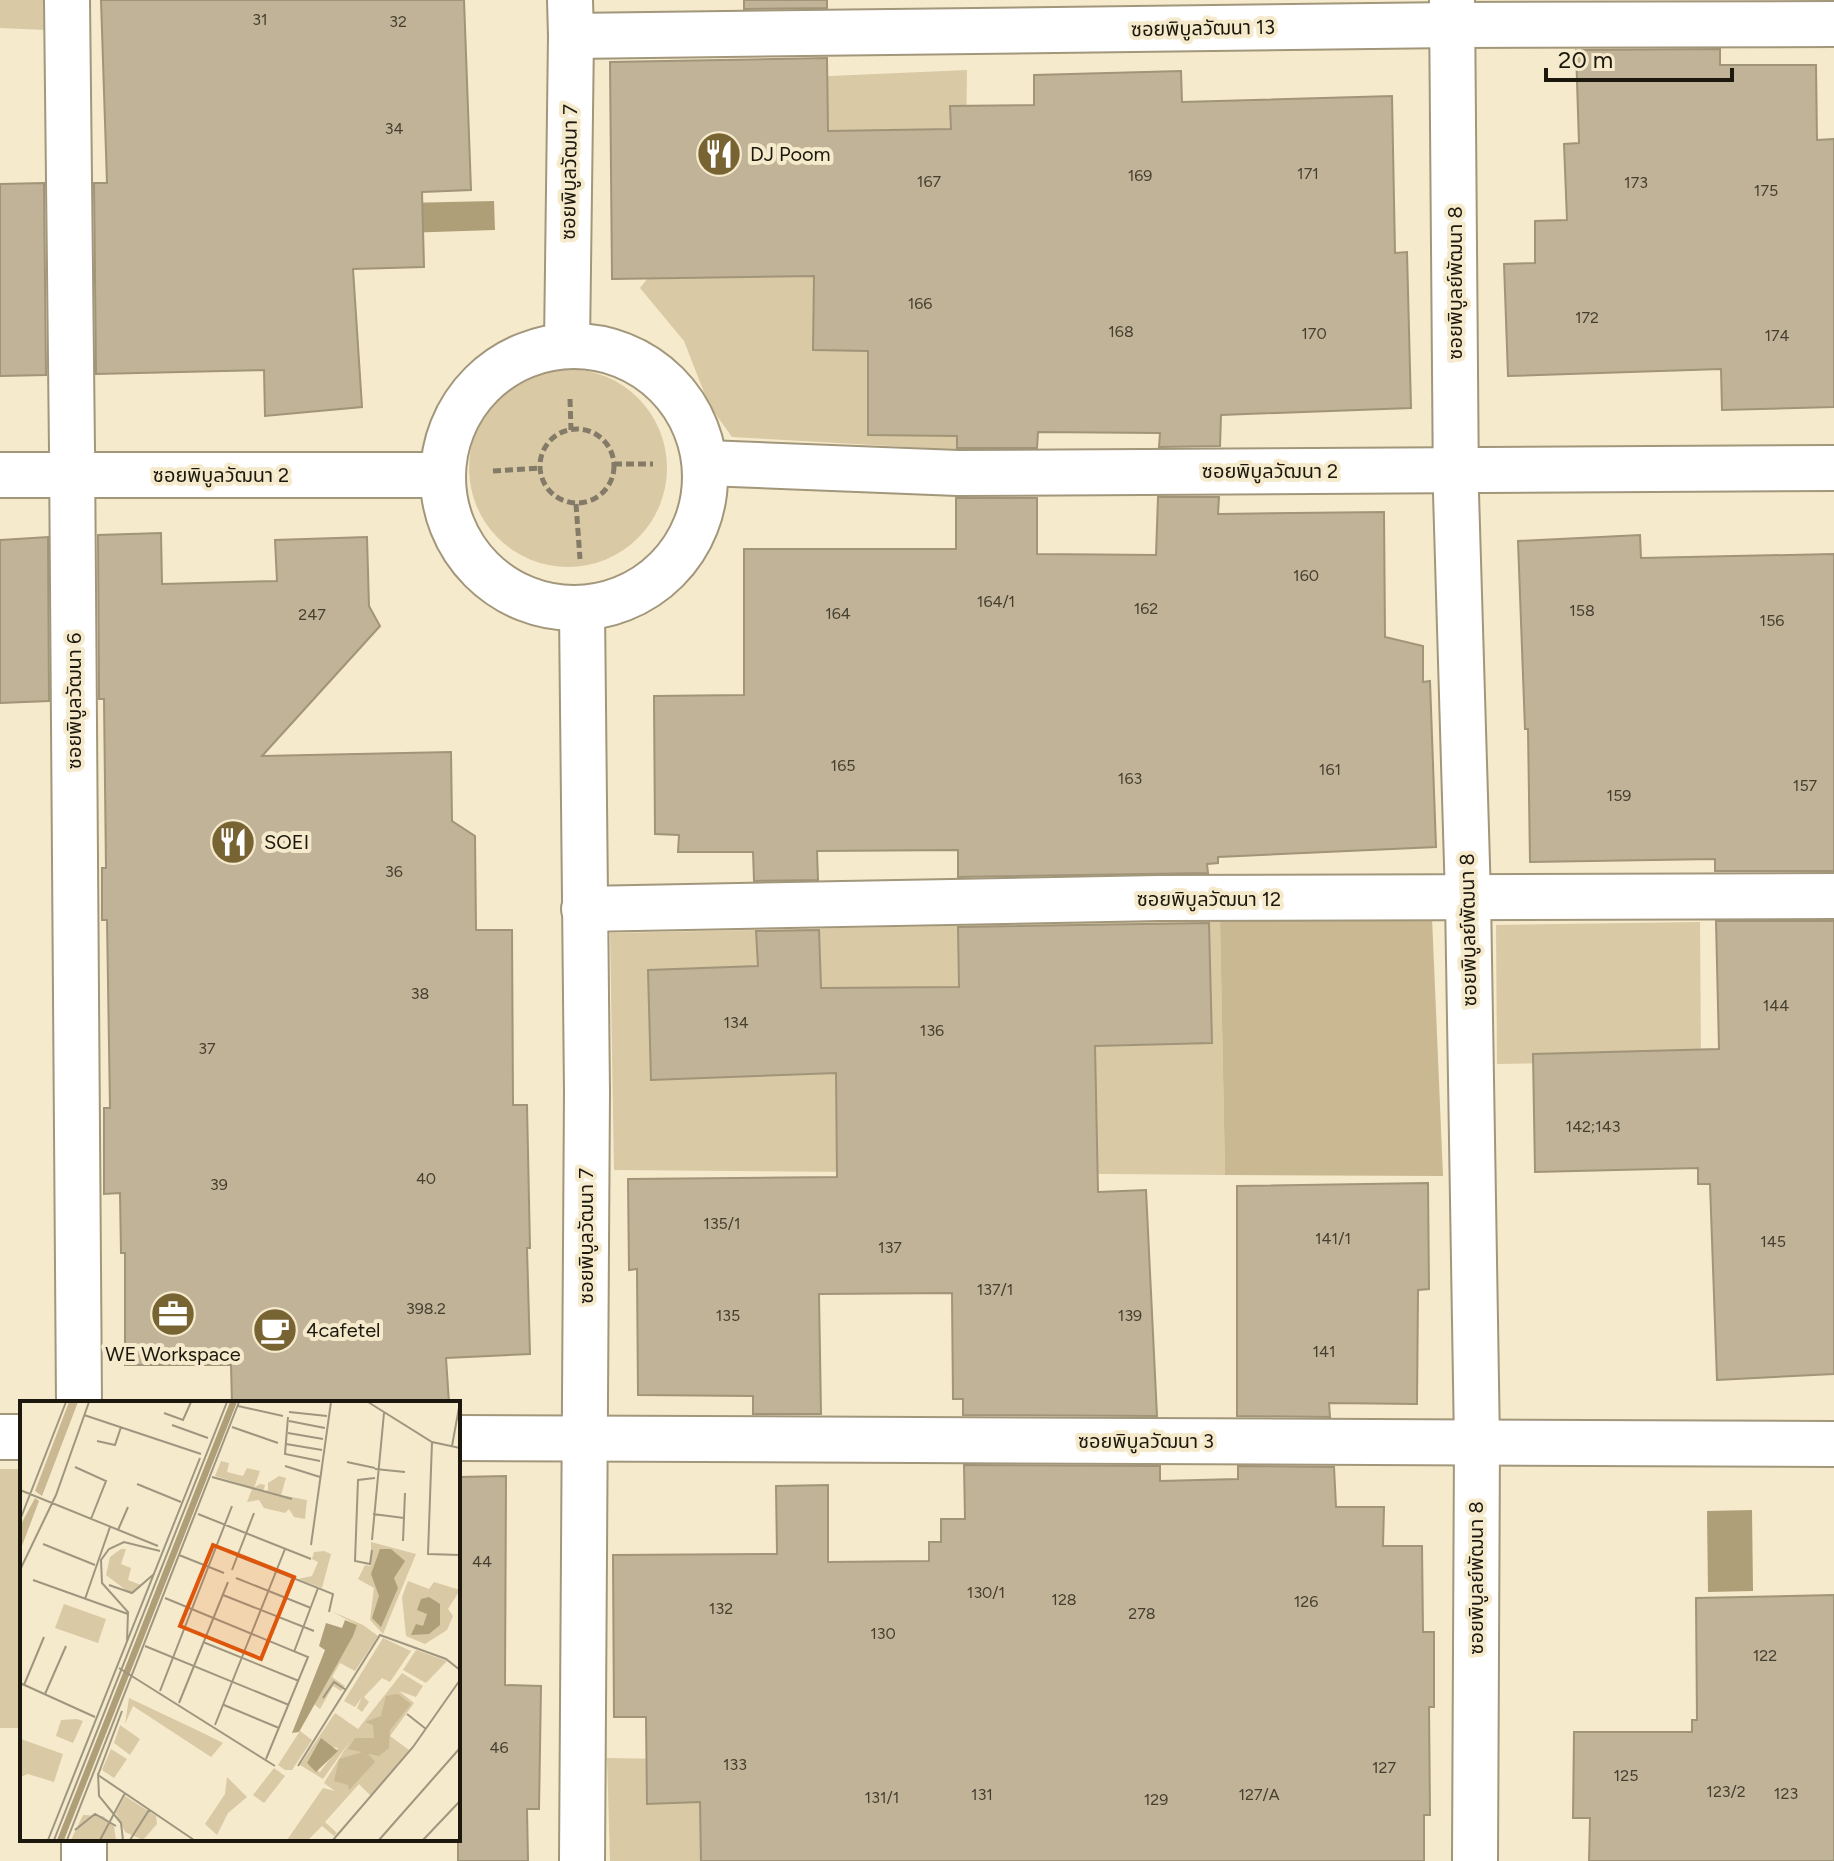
<svg xmlns="http://www.w3.org/2000/svg" width="1834" height="1861" font-family="Figtree,'Noto Sans Thai',sans-serif">
  <rect width="100%" height="100%" fill="#f6eacc"/>
  <g fill="#d9c9a5">
    <path d="M0 0H46V30L0 28Z"/>
    <path d="M967 70 961 450 732 437 709 405 684 341 640 288 807 77Z"/>
    <circle cx="568" cy="468" r="99"/>
    <path d="M1220 920 1225 1175 614 1170 610 933Z"/>
    <path d="M1700 922 1701 1061 1497 1064 1496 925Z"/>
    <rect x="0" y="1469" width="22" height="259"/>
    <path d="M607 1758 731 1760 727 1861H610Z"/>
  </g>
  <path fill="#c9b891" d="M1432 917 1443 1176 1225 1175 1220 920Z"/>
  <g fill="#af9f79">
    <path d="M494 201 495 230 403 233V203Z"/>
    <path d="M1752 1510 1753 1591 1708 1592 1707 1511Z"/>
  </g>
  <g fill="#c0b397" stroke="#a09479" stroke-width="2">
    <path d="M101 0H464L471 190 422 192 424 267 353 269 362 407 265 416 264 370 96 374 94 183H107Z"/>
    <path d="M744 0H827V8L744 9Z"/>
    <path d="M1720 49V65H1816L1817 140 1834 139V407L1722 410 1721 369 1508 376 1504 264 1535 263V221L1567 220 1564 144 1579 143 1576 50Z"/>
    <path d="M827 58 828 131 951 129 950 106 1034 105V75L1181 71 1182 102 1392 96 1395 253 1407 252 1411 408 1221 415 1220 446 1159 447 1160 433 1038 432 1037 448H957V436L868 435V351L813 350 814 276 612 279 610 62Z"/>
    <path d="M44 183 46 375 0 376V184Z"/>
    <path d="M1158 497H1219L1218 514 1384 512 1385 637 1423 646V682L1430 681 1436 847 1218 857V863L1207 864 1208 873 958 877V850L817 851 818 880 754 881 753 852H678L679 835 655 834 654 696 744 695V549H956V498H1037V554L1156 555Z"/>
    <path d="M161 533 162 584 277 581 275 540 367 537 369 606 380 626 262 756 451 752 452 821 475 836 476 930H512L513 1105H527L530 1248H527L530 1354 446 1358 449 1403H232L231 1365H125V1253H121L120 1193 104 1194V1108H110L107 920H102V868H106L104 699H99L98 535Z"/>
    <path d="M1640 535 1641 558 1834 554V871H1715V859L1530 862 1528 729H1525L1518 541Z"/>
    <path d="M48 537 49 701 0 703V540Z"/>
    <path d="M1716 921H1834V1374L1717 1380 1710 1184H1698V1168L1535 1172 1533 1054 1719 1049Z"/>
    <path d="M1209 923 1212 1043 1095 1046 1098 1192 1146 1190 1157 1416 963 1415V1399H953L952 1293 819 1294 821 1414H753V1396L638 1395 637 1269 629 1270 628 1179 837 1177 836 1073 651 1080 648 970 758 966 756 931 819 930 821 988 959 987 958 927Z"/>
    <path d="M1428 1183 1429 1289 1418 1290 1417 1404 1329 1403 1330 1417 1237 1416V1186Z"/>
    <path d="M964 1465 1160 1466V1481L1238 1479V1466L1334 1467 1336 1507H1384L1383 1546H1422L1423 1632H1434V1707H1429L1430 1815H1424V1861H701L700 1802 647 1804 646 1717H614L613 1555 777 1554 776 1486 828 1485V1562L929 1561V1542H941V1519H965Z"/>
    <path d="M506 1476 505 1685 541 1686 539 1809H527L528 1861H458V1477Z"/>
    <path d="M1834 1595V1861H1589L1590 1818H1573L1574 1732H1692V1720H1697L1696 1598Z"/>
  </g>
  <g fill="none" stroke-linecap="round" stroke-linejoin="round">
    <g stroke="#a2967b" stroke-width="48">
      <g id="street">
        <path d="M67 0 72 451 79 1403"/>
        <path d="M1452 0 1456 493 1468 898 1477 1442 1475 1861"/>
        <path d="M571 36 1453 25 1834 24"/>
        <path d="M567 345 571 36 570 0"/>
        <circle cx="574" cy="477" r="131"/>
        <path d="M706 463 958 473 1834 468"/>
        <path d="M0 475H442"/>
        <path d="M584 909 1159 898 1834 896"/>
        <path d="M0 1437H22"/>
        <path d="M458 1438 1834 1444"/>
        <path d="M84 1839V1861"/>
        <path d="M582 1861 587 1092 582 610"/>
      </g>
    </g>
    <g stroke="#837b67" stroke-width="5" stroke-dasharray="8 4" stroke-linecap="butt">
      <path d="M570 399 571 430"/>
      <circle cx="577" cy="466" r="37"/>
      <path d="M614 464H653"/>
      <path d="M493 471 540 468"/>
      <path d="M576 504 580 559"/>
    </g>
    <use href="#street" stroke="#fff" stroke-width="44"/>
  </g>
  <defs>
    <g id="restaurant-disc" transform="scale(2.3)"><circle r="9.5" fill="#786433" stroke="#f6eacc"/><path d="M-5-6h1v4h1v-4h1v4h1v-4h1v5L-1.5 .5V6h-2V.5L-5-1ZM5-6V6H3V1.5H1.5Q1.5-4 5-6Z" fill="#fff"/></g>
    <g id="office-disc" transform="scale(2.3)"><circle r="9.5" fill="#786433" stroke="#f6eacc"/><path d="M-6-3h4V-5.5h4V-3h4V5H-6ZM-1-4.5V-3h2v-1.5ZM-6 0V1H6V0Z" fill="#fff"/></g>
    <g id="cafe-disc" transform="scale(2.3)"><circle r="9.5" fill="#786433" stroke="#f6eacc"/><path d="M-5.5-4.5H6V0H3Q3 3.5 0 3.5H-2.5Q-5.5 3.5-5.5 0ZM3-3.2v2h1.7v-2ZM-6 4.5H4V6H-6Z" fill="#fff"/></g>
  </defs>
  <g fill-rule="evenodd">
    <use href="#restaurant-disc" x="719" y="154"/>
    <use href="#restaurant-disc" x="233" y="842"/>
    <use href="#office-disc" x="173" y="1314"/>
    <use href="#cafe-disc" x="275" y="1330"/>
  </g>
  <g text-anchor="middle" stroke-width="8" stroke-linejoin="round" paint-order="stroke">
    <g font-size="16" fill="#453f30">
      <text x="260" y="25">31</text>
      <text x="398" y="27">32</text>
      <text x="394" y="134">34</text>
      <text x="1308" y="179">171</text>
      <text x="1140" y="181">169</text>
      <text x="929" y="187">167</text>
      <text x="1636" y="188">173</text>
      <text x="1766" y="196">175</text>
      <text x="920" y="309">166</text>
      <text x="1587" y="323">172</text>
      <text x="1121" y="337">168</text>
      <text x="1314" y="339">170</text>
      <text x="1777" y="341">174</text>
      <text x="1306" y="581">160</text>
      <text x="996" y="607">164/1</text>
      <text x="1146" y="614">162</text>
      <text x="1582" y="616">158</text>
      <text x="838" y="619">164</text>
      <text x="312" y="620">247</text>
      <text x="1772" y="626">156</text>
      <text x="843" y="771">165</text>
      <text x="1330" y="775">161</text>
      <text x="1130" y="784">163</text>
      <text x="1805" y="791">157</text>
      <text x="1619" y="801">159</text>
      <text x="394" y="877">36</text>
      <text x="420" y="999">38</text>
      <text x="1776" y="1011">144</text>
      <text x="736" y="1028">134</text>
      <text x="932" y="1036">136</text>
      <text x="207" y="1054">37</text>
      <text x="1593" y="1132">142;143</text>
      <text x="426" y="1184">40</text>
      <text x="219" y="1190">39</text>
      <text x="722" y="1229">135/1</text>
      <text x="1333" y="1244">141/1</text>
      <text x="1773" y="1247">145</text>
      <text x="890" y="1253">137</text>
      <text x="995" y="1295">137/1</text>
      <text x="426" y="1314">398.2</text>
      <text x="728" y="1321">135</text>
      <text x="1130" y="1321">139</text>
      <text x="1324" y="1357">141</text>
      <text x="482" y="1567">44</text>
      <text x="986" y="1598">130/1</text>
      <text x="1064" y="1605">128</text>
      <text x="1306" y="1607">126</text>
      <text x="721" y="1614">132</text>
      <text x="1142" y="1619">278</text>
      <text x="883" y="1639">130</text>
      <text x="1765" y="1661">122</text>
      <text x="499" y="1753">46</text>
      <text x="735" y="1770">133</text>
      <text x="1384" y="1773">127</text>
      <text x="1626" y="1781">125</text>
      <text x="1726" y="1797">123/2</text>
      <text x="1786" y="1799">123</text>
      <text x="982" y="1800">131</text>
      <text x="1259" y="1800">127/A</text>
      <text x="882" y="1803">131/1</text>
      <text x="1156" y="1805">129</text>
    </g>
    <g font-size="20" fill="#1c180d" stroke="#f6eacc">
      <text transform="translate(1203 28) rotate(-1)" y="7">ซอยพิบูลวัฒนา 13</text>
      <text transform="translate(569 172) rotate(-89)" y="7">ซอยพิบูลวัฒนา 7</text>
      <text transform="translate(1455 283) rotate(-90)" y="7">ซอยพิบูลย์พัฒนา 8</text>
      <text x="1270" y="478">ซอยพิบูลวัฒนา 2</text>
      <text x="221" y="482">ซอยพิบูลวัฒนา 2</text>
      <text transform="translate(74 701) rotate(-90)" y="7">ซอยพิบูลวัฒนา 6</text>
      <text x="1209" y="906">ซอยพิบูลวัฒนา 12</text>
      <text transform="translate(1468 930) rotate(-91)" y="7">ซอยพิบูลย์พัฒนา 8</text>
      <text transform="translate(586 1236) rotate(-90)" y="7">ซอยพิบูลวัฒนา 7</text>
      <text x="1146" y="1448">ซอยพิบูลวัฒนา 3</text>
      <text transform="translate(1476 1578) rotate(-90)" y="7">ซอยพิบูลย์พัฒนา 8</text>
    </g>
    <g font-size="20" fill="#1c180d" stroke="#f6eacc" text-anchor="start">
      <text x="750" y="161">DJ Poom</text>
      <text x="264" y="849">SOEI</text>
      <text x="306" y="1337">4cafetel</text>
      <text x="173" y="1361" text-anchor="middle">WE Workspace</text>
    </g>
  </g>
  <g transform="translate(20 1401)">
    <rect width="440" height="440" fill="#f6eacc"/>
    <path d="M201 60 209 62 207 71 223 75 227 67 240 70 234 87 195 75ZM259 75 266 77 261 94 287 99 285 118 274 116 269 108 265 112 244 107 239 99 227 101 232 88 240 83 245 84 243 91 248 89V82ZM351 141 396 153 363 233 350 219 354 187 338 178 345 164 351 165ZM101 148H106L101 163 111 167 108 179 121 184 111 193 86 174 90 156ZM304 150 311 153 302 187 278 178 292 175 298 161 292 158 294 151ZM388 180 409 188 414 181 440 189 428 208 433 215 427 229 405 243 386 235 382 196ZM44 203 86 218 78 242 35 227ZM311 210 343 224 358 235 335 270 320 262 312 276 325 285 321 290 313 285 300 308 294 303 337 224ZM363 237 391 250 370 281 362 277 344 296 349 301 342 311 337 307 342 296 335 306 324 300ZM396 249 427 260 406 282 383 269ZM382 272 403 285 396 296 379 290 394 302 370 335 389 349 351 395 339 383 305 421 317 432 314 435 302 425 288 439H267L303 387 315 390 304 382 330 340 303 378 280 364 315 312 338 328ZM299 343 318 347 300 371 287 362ZM109 297 183 332 203 342 191 356 113 305 105 323ZM57 318 63 320 53 342 36 335 41 319ZM100 324 120 338 110 354 94 342ZM280 330 292 339 272 369H265L258 364ZM1 338 43 353 34 381 8 373 0 376ZM91 348 107 358 94 377 82 369ZM254 367 265 375 244 402 233 394ZM207 376 227 396 208 412 197 434 185 423 205 393ZM105 395 136 415 137 423 123 439 105 431 96 412ZM63 414 83 415 94 425 96 439H51Z" fill="#d9c9a5" fill-rule="evenodd"/>
    <path d="M49 1H58L22 95 15 90ZM15 97 19 100 0 150V125ZM378 293 391 303 370 329 369 347 359 355 328 348 335 337H354L353 324 345 321 361 315 366 295ZM346 350 355 361 329 389 328 384 314 380 319 358Z" fill="#c9b891"/>
    <path d="M210 1H217L44 439H37ZM360 148H371L385 160 374 177 378 187 361 226 352 217 359 195 351 173ZM409 196 420 203V224L409 233 391 234 396 223 403 225 407 213 397 209 401 198ZM325 219 337 224 333 235 279 331 272 332 305 249 299 245 306 222 322 227ZM301 337 318 350 296 371 287 362Z" fill="#af9f79"/>
    <path fill="none" stroke="#9f9680" stroke-width="2" d="M348 1 412 41 440 47M218 5 263 15M269 11 307 15M144 12 163 19 171 1M64 14 181 53M268 16 265 53 300 60M269 20 305 27M152 24 188 37M212 26 258 42M268 32 303 38M77 40 95 44 101 26M412 41 408 153 440 154M266 43 302 49M432 45 440 1M327 61 355 67M265 65 300 76M55 66 86 80 71 118M355 68 385 71M192 76 272 98M117 83 161 101M0 89 138 145M178 113 291 158M353 113 384 117M0 119 46 1M98 129 108 106M352 139 364 12M383 140 385 92M23 143 75 164M291 144 311 1M352 149 350 163 335 160 338 79 355 77M159 154 204 172M218 155 313 193 309 211M0 169 36 94 69 1M212 169 234 112M216 177 291 207M13 179 108 213M89 184 112 192 134 173M203 194 294 230M145 197 288 256 246 358M65 198 90 126M107 241 108 211 82 182 81 159 89 148 104 141 140 150M183 241 279 280M125 245 269 304M274 251 298 187M99 267 255 365M0 282 75 316M4 284 24 236M140 290 212 105M25 293 46 245M303 297 314 281 326 289M159 302 208 181M204 304 259 327M387 313 406 328M195 324 265 148M278 365 360 234 426 258 440 269M78 372 79 395 101 422 103 439M78 374 102 310M78 374 174 439M55 429 75 413 96 425M28 439 180 57M34 439 207 1M47 439 219 1M80 439 105 392M110 439 129 409M313 439 393 346 440 279M359 439 440 347M403 439 440 400"/>
    <path fill="#de560c" fill-opacity="0.15" stroke="#de560c" stroke-width="4" d="M193 144 274 176 241 258 160 225Z"/>
    <rect width="440" height="440" fill="none" stroke="#1c180d" stroke-width="4"/>
  </g>
  <path d="M1546 68v12h186v-12" fill="none" stroke="#1c180d" stroke-width="4"/>
  <text x="1558" y="68" font-size="24" fill="#1c180d" stroke="#f6eacc" stroke-width="6" paint-order="stroke">20 m</text>
</svg>
